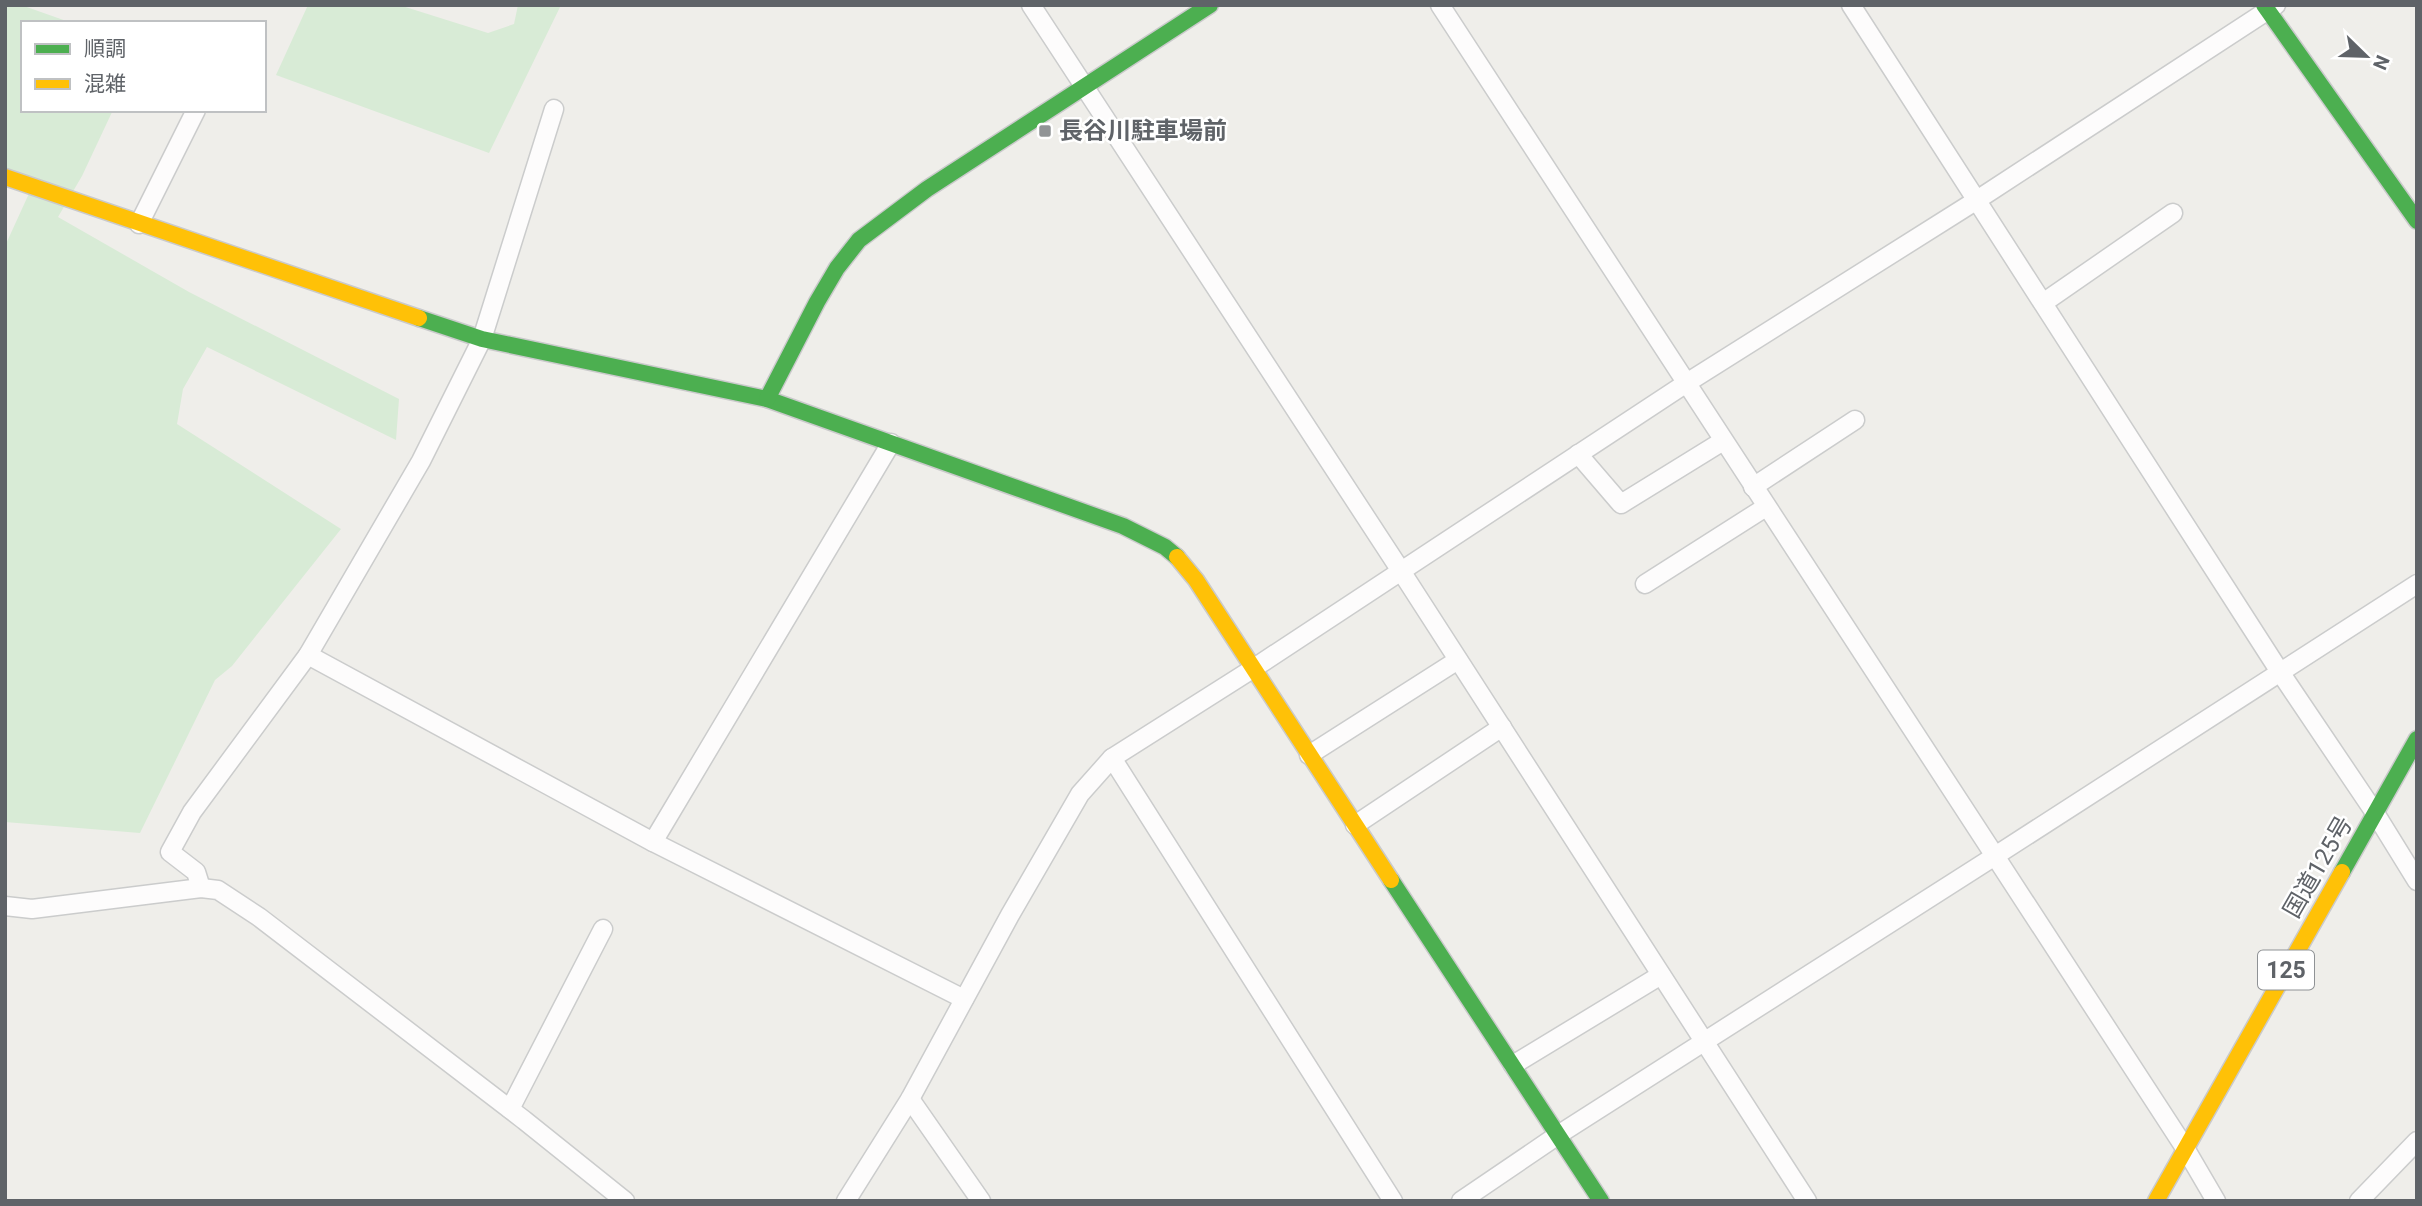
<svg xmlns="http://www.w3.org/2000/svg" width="2422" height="1206" font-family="Roboto,'Noto Sans JP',sans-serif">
  <rect width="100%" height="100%" fill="#efeeea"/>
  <g fill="#d8ebd6">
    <path d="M5 5H21L72 23H23V110H113L82 176 58 217 189 292 399 399 396 440 207 347 183 389 177 424 341 529 232 666 215 680 140 833 5 822V246L32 187 5 176Z"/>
    <path d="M308 5H399L488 33 514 24 518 5H561L489 153 276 75Z"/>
  </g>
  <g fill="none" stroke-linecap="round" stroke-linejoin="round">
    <g stroke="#cbcccc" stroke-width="21">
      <g id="street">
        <path d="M1031 5 1401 571 1807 1201"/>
        <path d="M1440 5 1995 856 2185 1148 2216 1201"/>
        <path d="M1851 5 2280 672 2375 813 2417 881"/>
        <path d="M139 224 196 110"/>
        <path d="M2043 303 2173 213"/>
        <path d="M1578 454 1621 504 1723 441"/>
        <path d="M1753 487 1855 420"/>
        <path d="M1645 584 1766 507"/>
        <path d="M308 655 653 842 964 999"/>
        <path d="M1309 755 1458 660"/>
        <path d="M1112 758 1393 1201"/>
        <path d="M1355 825 1502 727"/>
        <path d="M653 842 891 443"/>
        <path d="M201 888 196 872 170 852 192 812 308 655 421 461 482 339 554 109"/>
        <path d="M5 906 32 909 201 888 218 890 259 917 524 1120 625 1201"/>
        <path d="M1513 1065 1661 975"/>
        <path d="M910 1099 981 1201"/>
        <path d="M510 1109 603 929"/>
        <path d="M846 1201 910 1099 1010 915 1080 794 1112 758 1254 668 1685 384 1977 200 2276 5"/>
        <path d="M1461 1201 1558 1135 1995 856 2417 584"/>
        <path d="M2359 1201 2417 1141"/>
      </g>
    </g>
    <g stroke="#cacacb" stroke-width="19">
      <g id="fast">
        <path d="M2264 5 2417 221"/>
        <path d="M419 318 482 339 767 399 1123 526 1165 547 1177 557"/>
        <path d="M767 399 817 302 837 268 859 240 927 189 1210 5"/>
        <path d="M2342 872 2417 739"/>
        <path d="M1391 880 1601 1201"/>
      </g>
    </g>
    <g stroke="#cacacb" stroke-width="19">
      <g id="slow">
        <path d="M5 177 419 318"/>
        <path d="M1177 557 1196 580 1391 880"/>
        <path d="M2156 1201 2342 872"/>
      </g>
    </g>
    <use href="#street" stroke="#fdfcfc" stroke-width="18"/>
    <use href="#fast" stroke="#4caf50" stroke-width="16"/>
    <use href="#slow" stroke="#ffc107" stroke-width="16"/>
  </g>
  <rect fill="#919496" stroke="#fff" stroke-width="2.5" x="1038" y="124" width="14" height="14" rx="3.5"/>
  <g text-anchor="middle" stroke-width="5" stroke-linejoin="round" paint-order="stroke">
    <rect fill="#fff" stroke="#8f9295" stroke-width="2" x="2258" y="950.5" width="56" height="39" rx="5"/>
    <g font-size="23" font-weight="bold" fill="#5f6368">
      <text x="2286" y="978">125</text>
    </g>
    <g font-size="24" font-weight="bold" fill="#5f6368" stroke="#fff" text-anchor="start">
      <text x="1059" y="139">長谷川駐車場前</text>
    </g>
    <g font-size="24" fill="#5f6368" stroke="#fff">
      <text transform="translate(2318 867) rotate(-60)" y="8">国道125号</text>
    </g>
  </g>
  <rect width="2422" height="1206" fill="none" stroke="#5f6368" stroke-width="14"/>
  <rect x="21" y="21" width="245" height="91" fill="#ffffff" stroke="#bfc1c3" stroke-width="2"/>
  <rect x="35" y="44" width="35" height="10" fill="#4caf50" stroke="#bfc1c3" stroke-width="2"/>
  <text x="84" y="56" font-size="21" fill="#5f6368">順調</text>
  <rect x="35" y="79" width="35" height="10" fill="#ffc107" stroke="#bfc1c3" stroke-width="2"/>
  <text x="84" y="91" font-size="21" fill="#5f6368">混雑</text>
  <g transform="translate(2366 56) rotate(113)" stroke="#ffffff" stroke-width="5" paint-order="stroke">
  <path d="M0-5L12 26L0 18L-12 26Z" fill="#5f6368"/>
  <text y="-10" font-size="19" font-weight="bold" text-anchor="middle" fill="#5f6368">N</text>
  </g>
</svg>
